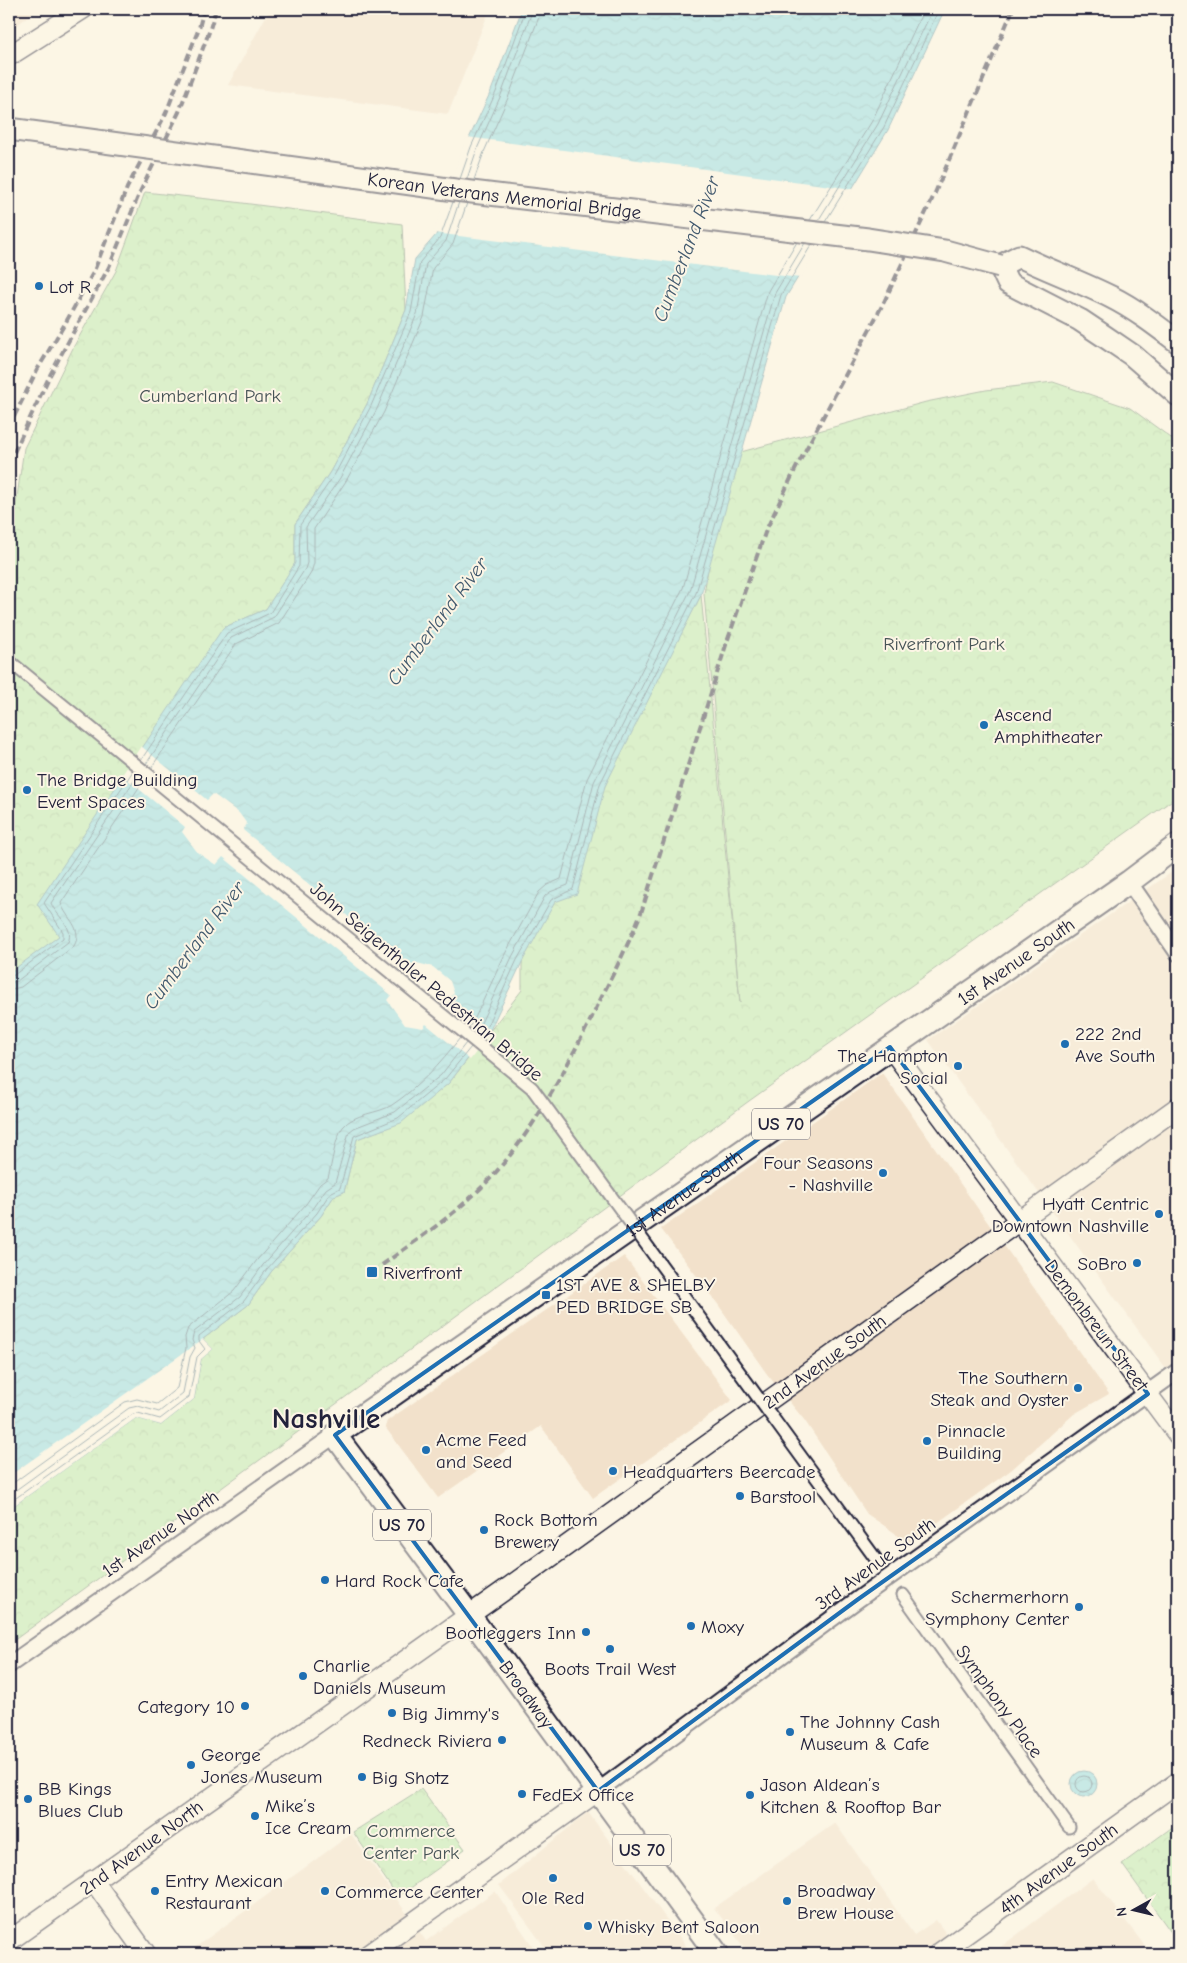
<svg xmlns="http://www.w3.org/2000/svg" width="1187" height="1963" font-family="'Comic Neue',sans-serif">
  <defs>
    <pattern id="park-crowns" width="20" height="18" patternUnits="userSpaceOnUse" patternTransform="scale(1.25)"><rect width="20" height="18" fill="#b6e9aa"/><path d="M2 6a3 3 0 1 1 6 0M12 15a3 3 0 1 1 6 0" fill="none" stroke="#9cc893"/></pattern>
    <pattern id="water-waves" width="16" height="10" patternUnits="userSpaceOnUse" patternTransform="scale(1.25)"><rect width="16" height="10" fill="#89d9e4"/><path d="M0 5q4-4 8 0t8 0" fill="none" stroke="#76bac4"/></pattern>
  </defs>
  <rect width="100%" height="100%" fill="#fcf5e5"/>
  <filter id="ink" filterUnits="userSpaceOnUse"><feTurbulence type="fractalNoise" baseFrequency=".02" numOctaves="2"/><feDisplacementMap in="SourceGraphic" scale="10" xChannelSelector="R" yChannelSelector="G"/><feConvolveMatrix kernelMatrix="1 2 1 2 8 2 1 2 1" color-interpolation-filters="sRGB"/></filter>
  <g filter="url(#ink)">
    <g fill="#f2e1cb">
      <path d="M9 9H38L9 31Z"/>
      <path d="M270 9H490L448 114 228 85Z"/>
      <path d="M1178 868V1385L928 1040Z"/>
      <path d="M882 1073 1109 1394 1074 1414 1011 1470 905 1546 895 1533 867 1514 805 1421 767 1374 717 1303 661 1229Z"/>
      <path d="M624 1256 732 1400 593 1498 541 1426 438 1498 385 1427 387 1421Z"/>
      <path d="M588 1812 692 1954H550L499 1885Z"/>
      <path d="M835 1823 914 1935 936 1920 961 1954H749L714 1908Z"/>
      <path d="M351 1834 426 1941 495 1891 538 1954H186Z"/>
      <path d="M1093 1878 1151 1954H991Z"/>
    </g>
    <g fill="url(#park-crowns)" stroke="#6c8672">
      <path d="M145 192 235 202 402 224 406 310 367 404 330 472 295 524V563L287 577 266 609 223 628 59 936 9 980V552L24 448 74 346 116 271Z"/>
      <path d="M1053 382 1130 408 1178 443V796L749 1101 9 1644V1509L136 1417 161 1425 194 1399 201 1359 203 1339 248 1305 271 1272 321 1216 334 1196 344 1192 357 1139 401 1122 449 1083 522 990V962L629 735 701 595 740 1003 704 594 726 456 926 402 986 390Z"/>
      <path d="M421 1789 465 1849 398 1897 353 1832Z"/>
      <path d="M1178 1823V1942L1122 1864Z"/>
    </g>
    <g fill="url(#water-waves)" stroke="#6090a0">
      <path d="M522 9H945L888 130 786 297 701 595 605 786 577 894 555 902 522 962 490 1030 449 1083 401 1123 357 1139 344 1192 334 1196 321 1216 271 1272 248 1305 203 1339 213 1349 201 1359 194 1399 161 1425 136 1418 9 1509V973L59 936 37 904 223 628 266 609 295 563V524L330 472 367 404 406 310 415 259 436 235 466 145 491 91Z"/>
      <circle cx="1084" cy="1784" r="13"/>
    </g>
    <g fill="#fcf5e5">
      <path d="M467 137 853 189 800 278 434 233Z"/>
      <path d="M141 746 207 800 213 794 239 813 247 824 243 830 412 969 417 963 433 967 450 981 454 993 449 999 491 1033 470 1060 426 1024 423 1028 405 1025 387 1000 391 995 223 857 216 865 198 853 182 832 185 827 122 775Z"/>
      <path d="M203 1339 213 1349 201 1359 194 1399 161 1425 136 1418 9 1509V1476Z"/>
    </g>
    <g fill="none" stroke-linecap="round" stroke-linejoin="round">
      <g stroke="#4b6b7f" stroke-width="1">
        <path d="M460 179 471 147 496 92 526 9"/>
        <path d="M467 179 477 149 501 95 533 9"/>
        <path d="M474 180 484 152 508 98 539 17 540 9"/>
        <path d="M810 220 872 121 924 9"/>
        <path d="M818 221 878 124 933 9"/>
        <path d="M825 222 884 127 939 9"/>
        <path d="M141 760 227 633 270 613 299 566 300 525 335 474 371 406 411 312 420 262 440 238 453 202"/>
        <path d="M146 764 231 638 274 617 305 569 307 563 306 527 340 478 377 409 417 314 426 264 446 241 459 202"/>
        <path d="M151 768 236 644 279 623 311 573 314 563V529L346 481 384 412 424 317 433 268 453 244 467 203"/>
        <path d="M9 977 14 975 63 938V932L44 903 133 771"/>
        <path d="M9 983 17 981 68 942C75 927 56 916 51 903L138 775"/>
        <path d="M9 990 21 987 74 946C84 928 66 919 61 903L144 780"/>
        <path d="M469 1027 474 1020 505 954 539 892 547 885 561 879 587 779 683 588 768 291 797 242"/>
        <path d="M474 1032 480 1025 512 957 545 896 550 892 568 885 594 782 690 591 775 293 805 243"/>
        <path d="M479 1036 486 1028 517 960 551 900 573 889 600 784 696 593 781 295 812 244"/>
        <path d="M9 1486 125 1402 137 1399 157 1404 177 1388 186 1348 185 1337 188 1328 234 1291 257 1260 306 1204 320 1184 328 1178C332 1164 335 1137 343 1127 354 1113 378 1114 392 1105 419 1087 440 1063 460 1038"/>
        <path d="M9 1495 129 1408 138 1406 159 1412 183 1393 190 1357 195 1348 192 1340 194 1332 240 1297 263 1265 312 1209 326 1189 335 1183 349 1132 354 1128 395 1112 441 1075 466 1043"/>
        <path d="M9 1503 133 1414 138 1413 160 1419 189 1397 197 1357 205 1349 199 1341V1336L244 1301 267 1269 317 1213 330 1193 340 1188 354 1136 398 1118 445 1079 471 1047"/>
        <circle cx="1084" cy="1784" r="8"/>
      </g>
      <g stroke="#22223b" stroke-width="15">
        <path id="pedestrian" d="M903 1595 1069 1827"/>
      </g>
      <g stroke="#22223b" stroke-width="19">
        <g id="minor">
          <path d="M1129 882 1178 953"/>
          <path d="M9 1665 335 1435"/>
          <path d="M598 1791 857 1600 1178 1371"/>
        </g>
      </g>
      <g stroke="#22223b" stroke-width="22">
        <g id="tertiary">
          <path d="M9 56 83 9"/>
          <path d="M890 1047 1178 1435"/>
          <path d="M93 1880 146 1954"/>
          <path d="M9 1941 502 1592 1178 1107"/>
          <path d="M369 1954 598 1791"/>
          <path d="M938 1954 1178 1782"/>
        </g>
      </g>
      <g stroke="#22223b" stroke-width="25">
        <path id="secondary" d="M1178 342C1157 326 1135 309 1111 297 1081 282 1050 271 1019 256L1000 266 1008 283 1080 320 1104 336 1132 355 1178 395"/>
      </g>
      <g stroke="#22223b" stroke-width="26">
        <g id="primary">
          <path id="s1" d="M717 1954 469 1615 335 1435 1129 882 1178 845"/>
        </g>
      </g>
      <use href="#pedestrian" stroke="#fcf5e5" stroke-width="11"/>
      <use href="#minor" stroke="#fcf5e5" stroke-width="15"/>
      <use href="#tertiary" stroke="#fcf5e5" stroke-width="19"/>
      <use href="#secondary" stroke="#fcf5e5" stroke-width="21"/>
      <use href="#primary" stroke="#fcf5e5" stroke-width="22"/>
      <g stroke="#22223b" stroke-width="4" stroke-dasharray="8 4" stroke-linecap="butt">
        <path d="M9 427 37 370 66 322 94 271 127 188 166 113 199 28 204 9"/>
        <path d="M9 463 50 375 109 267 140 192 179 112 209 32 216 9"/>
        <path d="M382 1265C417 1240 453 1216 484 1185 531 1137 561 1077 592 1017 609 981 628 947 642 910L727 642 766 530 795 470 884 302 935 193 1013 9"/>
      </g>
      <g stroke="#22223b" stroke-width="15" stroke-linecap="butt">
        <path id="pedestrian-bridge" d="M9 661 532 1088 878 1562"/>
      </g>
      <g stroke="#22223b" stroke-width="25" stroke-linecap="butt">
        <g id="secondary-bridge">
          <path id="s2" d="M9 129 455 190 868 239 945 251 1000 266"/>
        </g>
      </g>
      <use href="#pedestrian-bridge" stroke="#fcf5e5" stroke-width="11"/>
      <use href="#secondary-bridge" stroke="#fcf5e5" stroke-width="21"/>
    </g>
  </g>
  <path d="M0 0H1187V1963H0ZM890 1047 1148 1394 857 1600 598 1791 335 1435Z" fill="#fcf5e5" fill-opacity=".55" fill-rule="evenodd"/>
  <path fill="none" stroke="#1f6fb2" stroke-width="4" stroke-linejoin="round" d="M890 1047 1148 1394 857 1600 598 1791 335 1435Z"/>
  <g fill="#1f6fb2" stroke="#fcf5e5" stroke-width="2">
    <circle cx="39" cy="286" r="5"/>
    <circle cx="984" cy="725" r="5"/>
    <circle cx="27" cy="790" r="5"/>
    <circle cx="1065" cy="1044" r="5"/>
    <circle cx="958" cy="1066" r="5"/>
    <circle cx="883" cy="1173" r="5"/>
    <circle cx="1159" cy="1214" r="5"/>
    <circle cx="1137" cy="1263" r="5"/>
    <rect x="366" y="1266" width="12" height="12" rx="2.5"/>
    <rect x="541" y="1290" width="10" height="10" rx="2.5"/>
    <circle cx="1078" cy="1388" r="5"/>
    <circle cx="927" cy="1441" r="5"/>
    <circle cx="426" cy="1450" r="5"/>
    <circle cx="613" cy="1471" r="5"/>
    <circle cx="740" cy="1496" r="5"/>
    <circle cx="484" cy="1530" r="5"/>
    <circle cx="325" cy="1580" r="5"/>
    <circle cx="1079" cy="1607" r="5"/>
    <circle cx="691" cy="1626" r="5"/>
    <circle cx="586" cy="1632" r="5"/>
    <circle cx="610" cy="1649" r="5"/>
    <circle cx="303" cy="1676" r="5"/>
    <circle cx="245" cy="1706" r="5"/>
    <circle cx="392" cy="1713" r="5"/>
    <circle cx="790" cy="1732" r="5"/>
    <circle cx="502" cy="1740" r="5"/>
    <circle cx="191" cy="1765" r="5"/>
    <circle cx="362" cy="1777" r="5"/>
    <circle cx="522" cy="1794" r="5"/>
    <circle cx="750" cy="1795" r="5"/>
    <circle cx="28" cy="1799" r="5"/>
    <circle cx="255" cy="1816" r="5"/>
    <circle cx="553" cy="1878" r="5"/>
    <circle cx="155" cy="1891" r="5"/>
    <circle cx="325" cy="1891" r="5"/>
    <circle cx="787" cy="1901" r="5"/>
    <circle cx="588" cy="1926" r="5"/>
  </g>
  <g text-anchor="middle" stroke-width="4" stroke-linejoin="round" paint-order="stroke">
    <g fill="#fcf5e5" stroke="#63616e" stroke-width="1">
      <rect x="752" y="1108.5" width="58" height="31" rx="4"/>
      <rect x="373" y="1509.5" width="58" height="31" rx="4"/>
      <rect x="613" y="1834.5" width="58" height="31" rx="4"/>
    </g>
    <g font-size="18" font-weight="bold" fill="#22223b">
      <text x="781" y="1130">US 70</text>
      <text x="402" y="1531">US 70</text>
      <text x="642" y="1856">US 70</text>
    </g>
    <g font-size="19" fill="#22223b" stroke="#fcf5e5">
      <text dy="7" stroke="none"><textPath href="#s2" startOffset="500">Korean Veterans Memorial Bridge</textPath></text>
      <text dy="7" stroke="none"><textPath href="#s1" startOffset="1474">1st Avenue South</textPath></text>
      <text transform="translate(427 981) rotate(40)" y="7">John Seigenthaler Pedestrian Bridge</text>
      <text dy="7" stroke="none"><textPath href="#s1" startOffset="1069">1st Avenue South</textPath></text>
      <text transform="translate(1097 1325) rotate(53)" y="7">Demonbreun Street</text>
      <text transform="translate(824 1361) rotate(-36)" y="7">2nd Avenue South</text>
      <text transform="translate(160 1533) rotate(-35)" y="7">1st Avenue North</text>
      <text transform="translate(875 1563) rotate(-36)" y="7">3rd Avenue South</text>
      <text transform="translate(527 1694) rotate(54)" y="7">Broadway</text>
      <text transform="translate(1000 1701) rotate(54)" y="7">Symphony Place</text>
      <text transform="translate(141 1847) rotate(-36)" y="7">2nd Avenue North</text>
      <text transform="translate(1058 1868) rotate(-36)" y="7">4th Avenue South</text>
    </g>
    <g font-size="19" fill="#22223b" stroke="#fcf5e5" text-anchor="start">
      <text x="49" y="293">Lot R</text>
      <text x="994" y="721">Ascend<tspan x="994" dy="22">Amphitheater</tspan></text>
      <text x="37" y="786">The Bridge Building<tspan x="37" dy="22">Event Spaces</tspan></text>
      <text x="1075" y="1040">222 2nd<tspan x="1075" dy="22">Ave South</tspan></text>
      <text x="948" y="1062" text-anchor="end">The Hampton<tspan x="948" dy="22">Social</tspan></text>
      <text x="873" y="1169" text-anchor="end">Four Seasons<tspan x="873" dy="22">- Nashville</tspan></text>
      <text x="1149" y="1210" text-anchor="end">Hyatt Centric<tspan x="1149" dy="22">Downtown Nashville</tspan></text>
      <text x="1127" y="1270" text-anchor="end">SoBro</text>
      <text x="383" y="1279">Riverfront</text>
      <text x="556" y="1291">1ST AVE &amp; SHELBY<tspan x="556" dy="22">PED BRIDGE SB</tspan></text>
      <text x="1068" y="1384" text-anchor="end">The Southern<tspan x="1068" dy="22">Steak and Oyster</tspan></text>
      <text x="937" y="1437">Pinnacle<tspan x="937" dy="22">Building</tspan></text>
      <text x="436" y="1446">Acme Feed<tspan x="436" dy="22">and Seed</tspan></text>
      <text x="623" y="1478">Headquarters Beercade</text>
      <text x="750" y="1503">Barstool</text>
      <text x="494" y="1526">Rock Bottom<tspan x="494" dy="22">Brewery</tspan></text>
      <text x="335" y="1587">Hard Rock Cafe</text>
      <text x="1069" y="1603" text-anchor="end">Schermerhorn<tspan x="1069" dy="22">Symphony Center</tspan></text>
      <text x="701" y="1633">Moxy</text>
      <text x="576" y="1639" text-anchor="end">Bootleggers Inn</text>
      <text x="313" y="1672">Charlie<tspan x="313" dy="22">Daniels Museum</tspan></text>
      <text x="610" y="1675" text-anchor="middle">Boots Trail West</text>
      <text x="235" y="1713" text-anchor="end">Category 10</text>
      <text x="402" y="1720">Big Jimmy's</text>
      <text x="800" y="1728">The Johnny Cash<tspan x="800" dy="22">Museum &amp; Cafe</tspan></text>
      <text x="492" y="1747" text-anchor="end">Redneck Riviera</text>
      <text x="201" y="1761">George<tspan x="201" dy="22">Jones Museum</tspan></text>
      <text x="372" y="1784">Big Shotz</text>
      <text x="760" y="1791">Jason Aldean’s<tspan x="760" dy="22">Kitchen &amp; Rooftop Bar</tspan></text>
      <text x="38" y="1795">BB Kings<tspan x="38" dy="22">Blues Club</tspan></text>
      <text x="532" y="1801">FedEx Office</text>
      <text x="265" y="1812">Mike’s<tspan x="265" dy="22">Ice Cream</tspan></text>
      <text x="165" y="1887">Entry Mexican<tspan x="165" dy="22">Restaurant</tspan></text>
      <text x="797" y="1897">Broadway<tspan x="797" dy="22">Brew House</tspan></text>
      <text x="335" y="1898">Commerce Center</text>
      <text x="553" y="1904" text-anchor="middle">Ole Red</text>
      <text x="598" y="1933">Whisky Bent Saloon</text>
    </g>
    <g font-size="19" fill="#475457" stroke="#fcf5e5">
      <text x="210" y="402">Cumberland Park</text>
      <text x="944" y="650">Riverfront Park</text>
      <text x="411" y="1837">Commerce<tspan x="411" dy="22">Center Park</tspan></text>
    </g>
    <g font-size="20" font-style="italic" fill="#41596e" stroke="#fcf5e5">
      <text transform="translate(686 249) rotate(-69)" y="7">Cumberland River</text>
      <text transform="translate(437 621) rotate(-53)" y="7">Cumberland River</text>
      <text transform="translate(194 945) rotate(-53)" y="7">Cumberland River</text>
    </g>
    <g font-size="29" font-weight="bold" fill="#22223b" stroke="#fcf5e5">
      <text x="326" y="1428">Nashville</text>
    </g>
  </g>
  <rect width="1187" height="1963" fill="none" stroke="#fcf5e5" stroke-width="30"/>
  <rect x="15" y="15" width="1157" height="1933" fill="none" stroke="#22223b" stroke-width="2" filter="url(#ink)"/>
  <g transform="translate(1134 1910) rotate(262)" stroke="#fcf5e5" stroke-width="4" paint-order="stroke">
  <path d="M0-4L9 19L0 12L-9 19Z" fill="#22223b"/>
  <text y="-8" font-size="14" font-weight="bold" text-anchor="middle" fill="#22223b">N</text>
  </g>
</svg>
